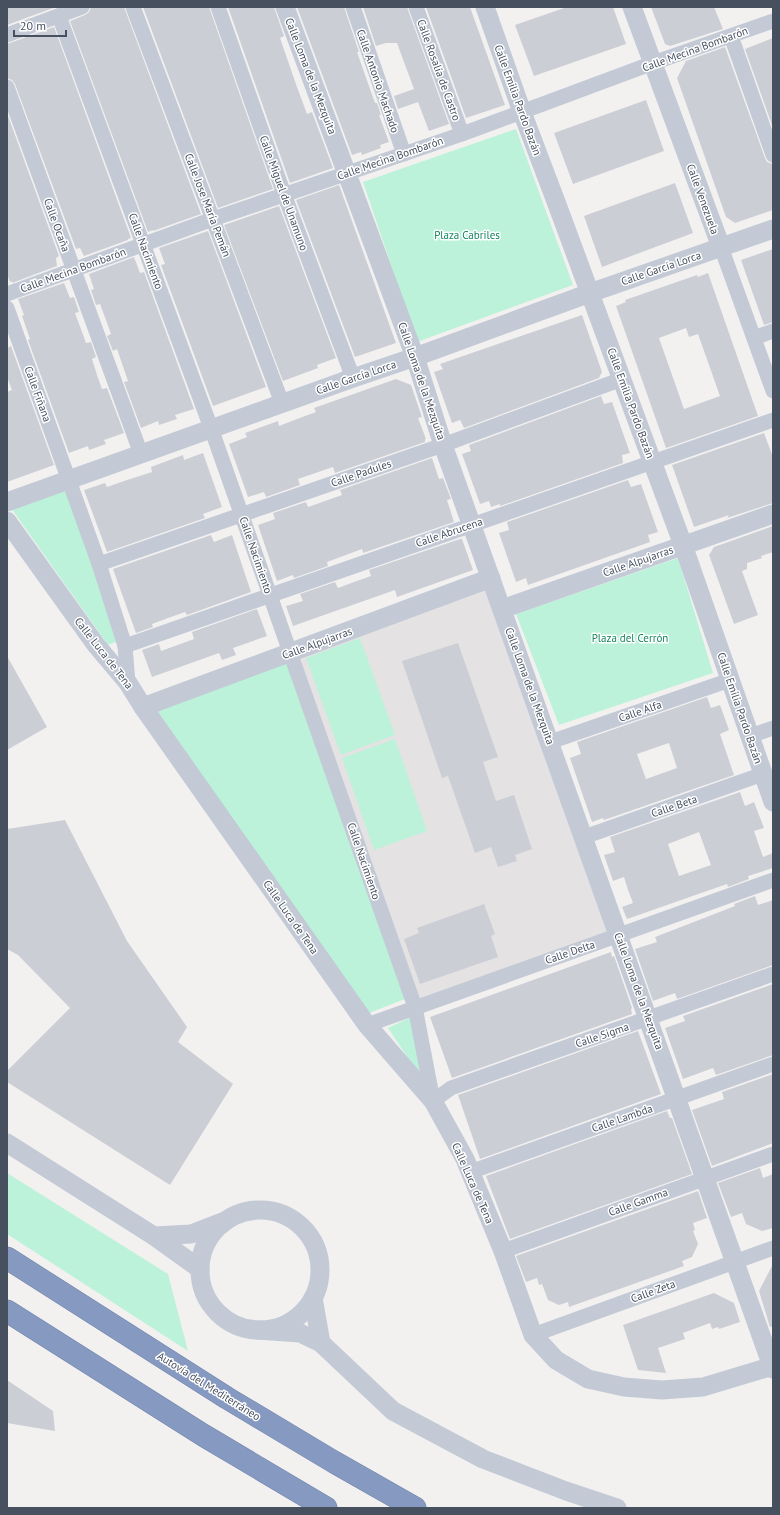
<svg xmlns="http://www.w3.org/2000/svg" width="780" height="1515" font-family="'PT Sans',sans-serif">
  <rect width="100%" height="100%" fill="#f3f1f0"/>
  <path fill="#e4e2e2" d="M491 578 619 935 415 1007 290 653Z"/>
  <g fill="#bdf2da">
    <path d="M516 129 573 285 417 342 363 182Z"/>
    <path d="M66 488 118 641 108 645 11 508Z"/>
    <path d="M678 558 713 673 559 725 516 614Z"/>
    <path d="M360 638 395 735 341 755 306 658Z"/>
    <path d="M286 658 405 999 369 1013 155 709Z"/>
    <path d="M395 739 427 831 374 850 342 758Z"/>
    <path d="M411 1017 424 1082 388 1028Z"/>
    <path d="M7 1173 168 1274 188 1351 7 1234Z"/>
  </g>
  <g fill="#ccced6" fill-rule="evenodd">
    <path d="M7 7H56L7 25Z"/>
    <path d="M91 7H124L201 214 153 231V230L148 232 70 21 85 15 89 12Z"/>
    <path d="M143 7H209L273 189 218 208Z"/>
    <path d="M228 7H274L284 36 280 38 297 87 307 114 312 112 333 168 290 183Z"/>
    <path d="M297 7H344L359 52H357L375 103H377L381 115H379L389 142 380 145 381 148 362 155 361 152 352 155Z"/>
    <path d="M363 7H407L449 124 429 131 418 102 398 109 394 96 414 89 397 43H386L376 46Z"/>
    <path d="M426 7H470L505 105 466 118Z"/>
    <path d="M567 7H613L626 44 534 76 515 25Z"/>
    <path d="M651 7H714L723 29 670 46 665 44Z"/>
    <path d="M54 27 131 238 128 239V240L84 256 80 248 76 249 15 84 12 80 7 78V44Z"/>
    <path d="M773 38V128L745 49Z"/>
    <path d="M725 47 765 158 767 162 773 164V210L735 223 726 217 677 78 686 61Z"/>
    <path d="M646 100 664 151 573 184 554 133Z"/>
    <path d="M7 113 59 256 56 258 57 266 12 283V281L10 282 7 274Z"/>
    <path d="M675 183 693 233 602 267 584 216Z"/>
    <path d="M339 185 396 343 355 357 296 200Z"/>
    <path d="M279 206 336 358 317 365 318 368 283 381 224 225Z"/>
    <path d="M208 231 266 387 213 406 161 265 165 264 159 248Z"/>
    <path d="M773 249V322L764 325 741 260Z"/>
    <path d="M134 257 140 273 144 272 194 409 175 415 177 419 159 425 158 421 141 428 124 382 128 381 117 349 113 351 107 336 111 334 106 320 100 304 96 305 91 290 94 289 89 274Z"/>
    <path d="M708 273 758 416 666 448 616 306 626 302 625 300 697 275 698 277ZM686 328 689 337 698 334 720 396 684 409 659 338Z"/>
    <path d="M64 283 70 298 74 297 79 312 75 313 81 329 86 343 91 342 96 357 92 359 97 375 102 389 107 388 124 433 104 440 106 444 89 450 88 446 69 453 28 340 30 339 22 316 24 315 18 299Z"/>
    <path d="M582 315 602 372 599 378 464 428 460 420 452 423 434 372 443 369 440 364Z"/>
    <path d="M11 346 54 465 7 482V392L12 390 7 377V348Z"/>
    <path d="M396 379 411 385 422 417 418 418 426 439H425V442L335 473 333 467 298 479 300 485 266 497 264 492 248 497 229 444 247 437 245 433 278 421 279 426 297 419 316 412 314 408Z"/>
    <path d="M601 396 604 404 612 402 630 453 622 455 623 463 500 506V504L491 507 489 501 480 504 462 454 471 451 469 445Z"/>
    <path d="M764 433 773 457V503L727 518 729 515 694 527 672 465Z"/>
    <path d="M203 453 222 507 203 514 205 518 107 552 84 490 105 483 107 487 124 481 152 472 151 467 183 455 184 460Z"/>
    <path d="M432 458 439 479 443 478 451 499 447 500 454 522 363 553 362 549 327 562 328 566 294 578 293 575 277 581 258 525 275 519 273 513 306 502 308 507 342 495 340 490Z"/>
    <path d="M628 480 631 487 641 484 658 532 648 535 650 542 528 585 526 578 516 582 499 533 509 530 507 522Z"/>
    <path d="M773 526V552L761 556 762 558 747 563V569L742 571 758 615 734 624 709 555 714 547Z"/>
    <path d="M211 535 214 542 232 535 251 592 187 615 185 612 168 618 152 624 153 627 136 633 113 569Z"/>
    <path d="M460 539H462L473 570 397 597 395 590 293 626 286 606 303 601 300 594 335 582 338 588 354 582 371 576 369 570Z"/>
    <path d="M257 609 267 636 233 648 236 655 222 660 219 653 152 677 142 650 159 644 161 651 194 639 192 632Z"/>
    <path d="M458 643 498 757 483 762 496 801 514 795 532 849 515 855 517 861 498 867 491 847 475 853 448 776 442 778 402 661Z"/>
    <path d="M7 656 47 727 7 750Z"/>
    <path d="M707 697 711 708 720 705 729 730 720 734 734 775 604 820 603 818 592 822 570 758 581 754 577 742ZM669 743 677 768 646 779 637 754Z"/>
    <path d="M740 792 745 806 754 802 764 828 754 831 763 857 773 853V868L748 876 749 879 728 887 727 884 627 919 622 907 633 903 628 890 624 877 613 881 604 855 615 852 610 837ZM699 832 711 865 679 876 668 844Z"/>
    <path d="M65 820 127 941 187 1027 178 1042 233 1084 170 1185 7 1082V1071L70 1008 18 955 7 949V829Z"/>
    <path d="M755 896 758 905 773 900V965L677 999 675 993 653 1001 635 949 657 942 655 937 735 906 734 904Z"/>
    <path d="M484 904 495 934 491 936 498 957 420 984 404 939 419 933 417 928Z"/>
    <path d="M611 952 612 957 614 956 632 1008 631 1009 632 1014 452 1078 430 1017Z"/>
    <path d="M773 984V1055L716 1075 713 1068 683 1079 665 1028 685 1021 683 1016Z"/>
    <path d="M638 1031 661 1094 480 1159 458 1095Z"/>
    <path d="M773 1074V1143L712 1166 692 1110 724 1099 722 1092Z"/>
    <path d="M667 1111 670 1118H672L692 1174 510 1239 486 1176Z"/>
    <path d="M760 1168 763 1178 773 1174V1228L762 1231 746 1224 742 1213 731 1217 718 1183Z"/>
    <path d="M698 1191 707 1218 693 1223 695 1230 693 1231 698 1244 692 1257 682 1261 684 1266 569 1307 568 1302 559 1305 548 1300 542 1284 539 1285 537 1278 526 1282 516 1256Z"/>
    <path d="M773 1264V1326L770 1327 759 1291Z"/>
    <path d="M714 1293 734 1303 740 1322 719 1329 718 1327 712 1329 710 1323 683 1333 685 1339 658 1348 666 1373 638 1370 623 1325Z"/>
    <path d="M7 1380 53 1411 55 1431 7 1423Z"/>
  </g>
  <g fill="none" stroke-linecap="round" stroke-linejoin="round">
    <g stroke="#7184ad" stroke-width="23">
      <g id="motorway">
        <path d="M7 1258 227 1398 334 1462 415 1508"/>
        <path d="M7 1311 203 1435 326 1508"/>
      </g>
    </g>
    <g stroke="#c3cad6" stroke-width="15">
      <path d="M133 7 282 403"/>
      <path d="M218 7 284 194 353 378"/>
      <path d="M353 7 404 154"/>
      <path d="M416 7 462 134"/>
      <path d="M59 16 211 428 415 1007 433 1101 451 1088 773 974"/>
      <path d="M7 35 82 7"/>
      <path d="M731 36 773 155"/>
      <path d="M7 87 141 454"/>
      <path d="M721 247 773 391"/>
      <path d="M7 294 213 219 462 134 653 63 773 21"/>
      <path d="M7 308 99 564 125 646 128 683"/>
      <path d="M754 338 773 331"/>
      <path d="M99 564 443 445 622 379"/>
      <path d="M125 646 773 420"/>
      <path d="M750 736 773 728"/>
      <path d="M550 742 730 680"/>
      <path d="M584 837 763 774"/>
      <path d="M367 1025 773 880"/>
      <path d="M470 1172 773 1064"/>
      <path d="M503 1251 773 1154"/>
      <path d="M533 1335 773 1248"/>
    </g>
    <g stroke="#c3cad6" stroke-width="19">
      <path d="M285 7 415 357 443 445 773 1369"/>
      <path d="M485 7 522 112 558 207 683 545 773 802"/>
      <path d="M632 7 721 247"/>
      <path d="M7 502 353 378 415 357 590 293 773 229"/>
      <path d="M7 521 96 645 128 683 143 707 367 1025 433 1101 465 1159 503 1251 533 1335 556 1360 588 1379 624 1387 662 1390 703 1387 773 1366"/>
      <path d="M502 609 773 514"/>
      <path d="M143 707 491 578"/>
      <path d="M7 1143 154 1236 200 1269"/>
      <circle cx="260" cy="1270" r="60"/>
      <path d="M154 1236 191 1234 222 1222"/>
      <path d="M313 1298 321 1343"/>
      <path d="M257 1330 300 1333 321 1343 393 1411 483 1459 566 1491 617 1508"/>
    </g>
    <use href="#motorway" stroke="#8699c1" stroke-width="22"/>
  </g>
  <g text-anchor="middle" stroke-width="3" stroke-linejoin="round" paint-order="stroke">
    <g font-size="11" fill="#47505f" stroke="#fff">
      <text transform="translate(695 49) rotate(-20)" y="4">Calle Mecina Bombarón</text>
      <text transform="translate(439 70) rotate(70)" y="4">Calle Rosalía de Castro</text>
      <text transform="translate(311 76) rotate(69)" y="4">Calle Loma de la Mezquita</text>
      <text transform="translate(378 81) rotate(71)" y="4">Calle Antonio Machado</text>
      <text transform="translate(518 100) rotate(70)" y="4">Calle Emilia Pardo Bazán</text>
      <text transform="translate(390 158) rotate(-19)" y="4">Calle Mecina Bombarón</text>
      <text transform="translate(284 193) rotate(70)" y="4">Calle Miguel de Unamuno</text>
      <text transform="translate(703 199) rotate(70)" y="4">Calle Venezuela</text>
      <text transform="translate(208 205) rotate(69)" y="4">Calle Jose María Pemán</text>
      <text transform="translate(57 225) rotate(70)" y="4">Calle Ocaña</text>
      <text transform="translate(146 251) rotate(70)" y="4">Calle Nacimiento</text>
      <text transform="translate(661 268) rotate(-19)" y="4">Calle García Lorca</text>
      <text transform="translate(73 270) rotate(-20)" y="4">Calle Mecina Bombarón</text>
      <text transform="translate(356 377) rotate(-19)" y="4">Calle García Lorca</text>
      <text transform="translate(422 381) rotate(71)" y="4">Calle Loma de la Mezquita</text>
      <text transform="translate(38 394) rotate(70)" y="4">Calle Fiñana</text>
      <text transform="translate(631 403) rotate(70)" y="4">Calle Emilia Pardo Bazán</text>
      <text transform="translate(361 473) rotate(-19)" y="4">Calle Padules</text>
      <text transform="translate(449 532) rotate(-19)" y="4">Calle Abrucena</text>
      <text transform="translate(256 555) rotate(71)" y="4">Calle Nacimiento</text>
      <text transform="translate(638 561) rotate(-19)" y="4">Calle Alpujarras</text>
      <text transform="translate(317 643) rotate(-20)" y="4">Calle Alpujarras</text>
      <text transform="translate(104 653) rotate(52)" y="4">Calle Luca de Tena</text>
      <text transform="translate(530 686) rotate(70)" y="4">Calle Loma de la Mezquita</text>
      <text transform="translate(740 708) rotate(71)" y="4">Calle Emilia Pardo Bazán</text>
      <text transform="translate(640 711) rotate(-19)" y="4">Calle Alfa</text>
      <text transform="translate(674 806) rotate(-19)" y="4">Calle Beta</text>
      <text transform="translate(364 861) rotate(71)" y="4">Calle Nacimiento</text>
      <text transform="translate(291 917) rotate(55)" y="4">Calle Luca de Tena</text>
      <text transform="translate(570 952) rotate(-19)" y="4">Calle Delta</text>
      <text transform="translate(639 991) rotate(70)" y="4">Calle Loma de la Mezquita</text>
      <text transform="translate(602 1035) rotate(-19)" y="4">Calle Sigma</text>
      <text transform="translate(622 1118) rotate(-19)" y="4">Calle Lambda</text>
      <text transform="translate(473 1183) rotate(66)" y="4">Calle Luca de Tena</text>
      <text transform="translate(638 1202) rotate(-20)" y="4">Calle Gamma</text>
      <text transform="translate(653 1291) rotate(-20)" y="4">Calle Zeta</text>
      <text transform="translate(209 1386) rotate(32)" y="4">Autovía del Mediterráneo</text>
    </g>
    <g font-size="11" fill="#12865e" stroke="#fff">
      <text x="467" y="239">Plaza Cabriles</text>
      <text x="630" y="642">Plaza del Cerrón</text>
    </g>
  </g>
  <rect width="780" height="1515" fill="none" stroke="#47505f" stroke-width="16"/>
  <path d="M14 30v6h52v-6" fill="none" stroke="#47505f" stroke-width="2"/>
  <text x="20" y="30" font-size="12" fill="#47505f" stroke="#ffffff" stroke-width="3" paint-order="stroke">20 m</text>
</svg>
